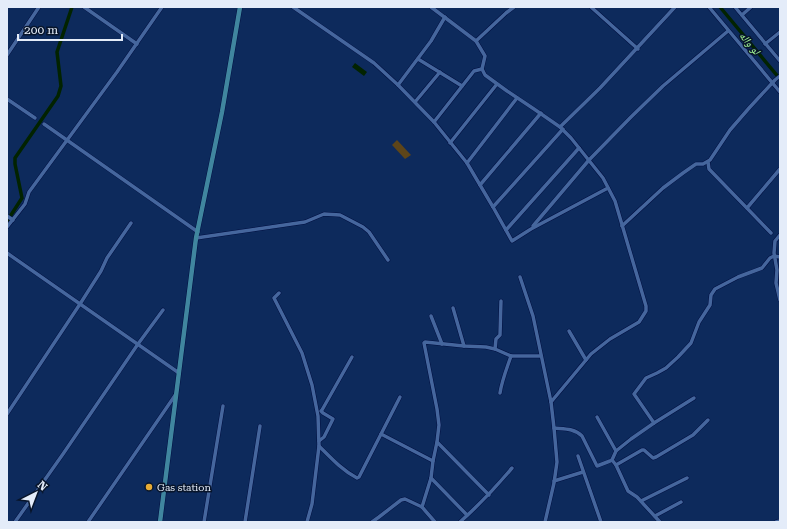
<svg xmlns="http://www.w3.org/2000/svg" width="787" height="529" font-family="'Roboto Serif','Noto Naskh Arabic',serif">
  <rect width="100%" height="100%" fill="#0d2a5c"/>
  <path fill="#5d4519" d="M397 140 411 155 405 159 392 145Z"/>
  <path fill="#022300" d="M355 63 367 72 364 76 352 67Z"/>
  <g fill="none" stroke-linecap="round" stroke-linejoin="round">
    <g stroke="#022300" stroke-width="3.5">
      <path d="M720 7 780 79"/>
      <path d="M11 215 22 198 15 164V158L58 96 61 86 57 52 72 7"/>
      <path d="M7 220H8"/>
    </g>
    <g stroke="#000f40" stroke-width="4.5">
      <g id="minor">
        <path d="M84 7 137 44"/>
        <path d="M293 7 374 63 398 85 434 122 467 163 493 207 512 241 531 229 608 188"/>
        <path d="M431 7 476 41 485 56 482 69 485 75 507 91 534 109 560 127 571 138 603 178 615 201 646 306V311L639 322 610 339 591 354 551 402"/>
        <path d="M591 7 638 49"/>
        <path d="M709 7 780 92"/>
        <path d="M735 7 780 61"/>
        <path d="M742 15 751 7"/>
        <path d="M476 41 506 13 514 7"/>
        <path d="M765 44 780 32"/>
        <path d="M7 55 39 7"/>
        <path d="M418 59 462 86"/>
        <path d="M398 85 431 41 445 17"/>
        <path d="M7 99 35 118"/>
        <path d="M415 102 440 72"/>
        <path d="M434 122 474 71 482 69"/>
        <path d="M44 124 198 232"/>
        <path d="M560 127 600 88 675 7"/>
        <path d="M450 143 497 84"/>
        <path d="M708 162 709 169 771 233"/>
        <path d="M467 163 517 98"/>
        <path d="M480 185 541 113"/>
        <path d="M493 207 563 129"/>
        <path d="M747 208 780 169"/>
        <path d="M7 216 13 220"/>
        <path d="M533 226 589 160 631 117 663 86 728 31"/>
        <path d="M622 226 663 188 683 173 696 164H703L710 160 730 130 750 107 775 80 780 76"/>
        <path d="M7 227 25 204 29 192 117 72 162 7"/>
        <path d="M506 230 579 148"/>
        <path d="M780 235 775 241 774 253 777 270 776 283 780 300"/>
        <path d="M196 238 305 222 324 214 340 215 363 227 369 232 388 260"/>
        <path d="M7 253 179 373"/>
        <path d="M520 277 533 316 551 402 554 428 557 462 554 483 545 522"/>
        <path d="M279 293 274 298 302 353 312 385 318 416 319 446 312 504 307 522"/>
        <path d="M453 308 464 346"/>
        <path d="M431 316 442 344"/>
        <path d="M569 331 586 360"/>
        <path d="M495 349 496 339 500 335 501 301"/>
        <path d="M500 393C502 380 507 368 511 356"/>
        <path d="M7 414 80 304 101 271 107 258 131 223"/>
        <path d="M597 417 616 451"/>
        <path d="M654 423 634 394 646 378 657 373 666 368 678 357 691 343 699 322 710 305 711 295 715 289 738 277 762 268 770 258 774 256 780 257"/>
        <path d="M554 428C564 429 574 428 582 436L597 466 610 461 612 460 616 465 628 491 637 497 660 522"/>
        <path d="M381 434 433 461"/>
        <path d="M319 441 324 437 333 419 323 413 321 411 322 410 352 357"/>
        <path d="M437 442 489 495"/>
        <path d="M319 446C331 458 342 470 357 478L359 477 400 397"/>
        <path d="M578 456 601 522"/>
        <path d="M612 460 616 451 631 439 654 423 694 398"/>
        <path d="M616 465 642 450H644L653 458 656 457 693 435 708 420"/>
        <path d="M431 478 467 515"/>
        <path d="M554 481 583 472"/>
        <path d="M641 501 687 478"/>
        <path d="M422 507 431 478 433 461 437 442 439 425 437 409 424 343 425 342 464 346 486 347 495 349 511 356H541"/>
        <path d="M655 516 681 502"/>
        <path d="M15 522 63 454 138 344 163 310"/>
        <path d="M88 522 176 394"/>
        <path d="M204 522 223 406"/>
        <path d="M245 522 260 426"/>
        <path d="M372 522 379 517 401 500 405 499 422 507 435 522"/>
        <path d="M460 522C479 505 496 487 512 468"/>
        <path d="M776 522 780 521"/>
      </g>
    </g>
    <g stroke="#000f40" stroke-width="5.5">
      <path id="major" d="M160 522 196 238 222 112 240 7"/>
    </g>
    <use href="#minor" stroke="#45669d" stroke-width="3.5"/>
    <use href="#major" stroke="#40869f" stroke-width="4.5"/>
  </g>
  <circle fill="#e7ac36" stroke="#08152b" stroke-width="1.5" cx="149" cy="487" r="4"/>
  <g text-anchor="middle" stroke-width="3" stroke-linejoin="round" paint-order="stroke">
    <g font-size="10" fill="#e4ecf9" stroke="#08152b" text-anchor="start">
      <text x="157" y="491">Gas station</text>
    </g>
    <g font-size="11" font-style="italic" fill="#a7fc96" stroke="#08152b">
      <text transform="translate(750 43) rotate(50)" y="4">لو واله</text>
    </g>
  </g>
  <rect width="787" height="529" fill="none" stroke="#e4ecf9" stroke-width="16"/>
  <g transform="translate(36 493) rotate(42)" stroke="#08152b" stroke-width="3" paint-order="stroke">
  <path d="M0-3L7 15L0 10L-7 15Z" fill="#e4ecf9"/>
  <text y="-6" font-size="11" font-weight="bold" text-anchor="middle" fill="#e4ecf9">N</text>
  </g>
  <path d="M18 34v6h104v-6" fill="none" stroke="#e4ecf9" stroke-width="2"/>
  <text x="24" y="34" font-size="12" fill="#e4ecf9" stroke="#08152b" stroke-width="3" paint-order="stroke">200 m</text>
</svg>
